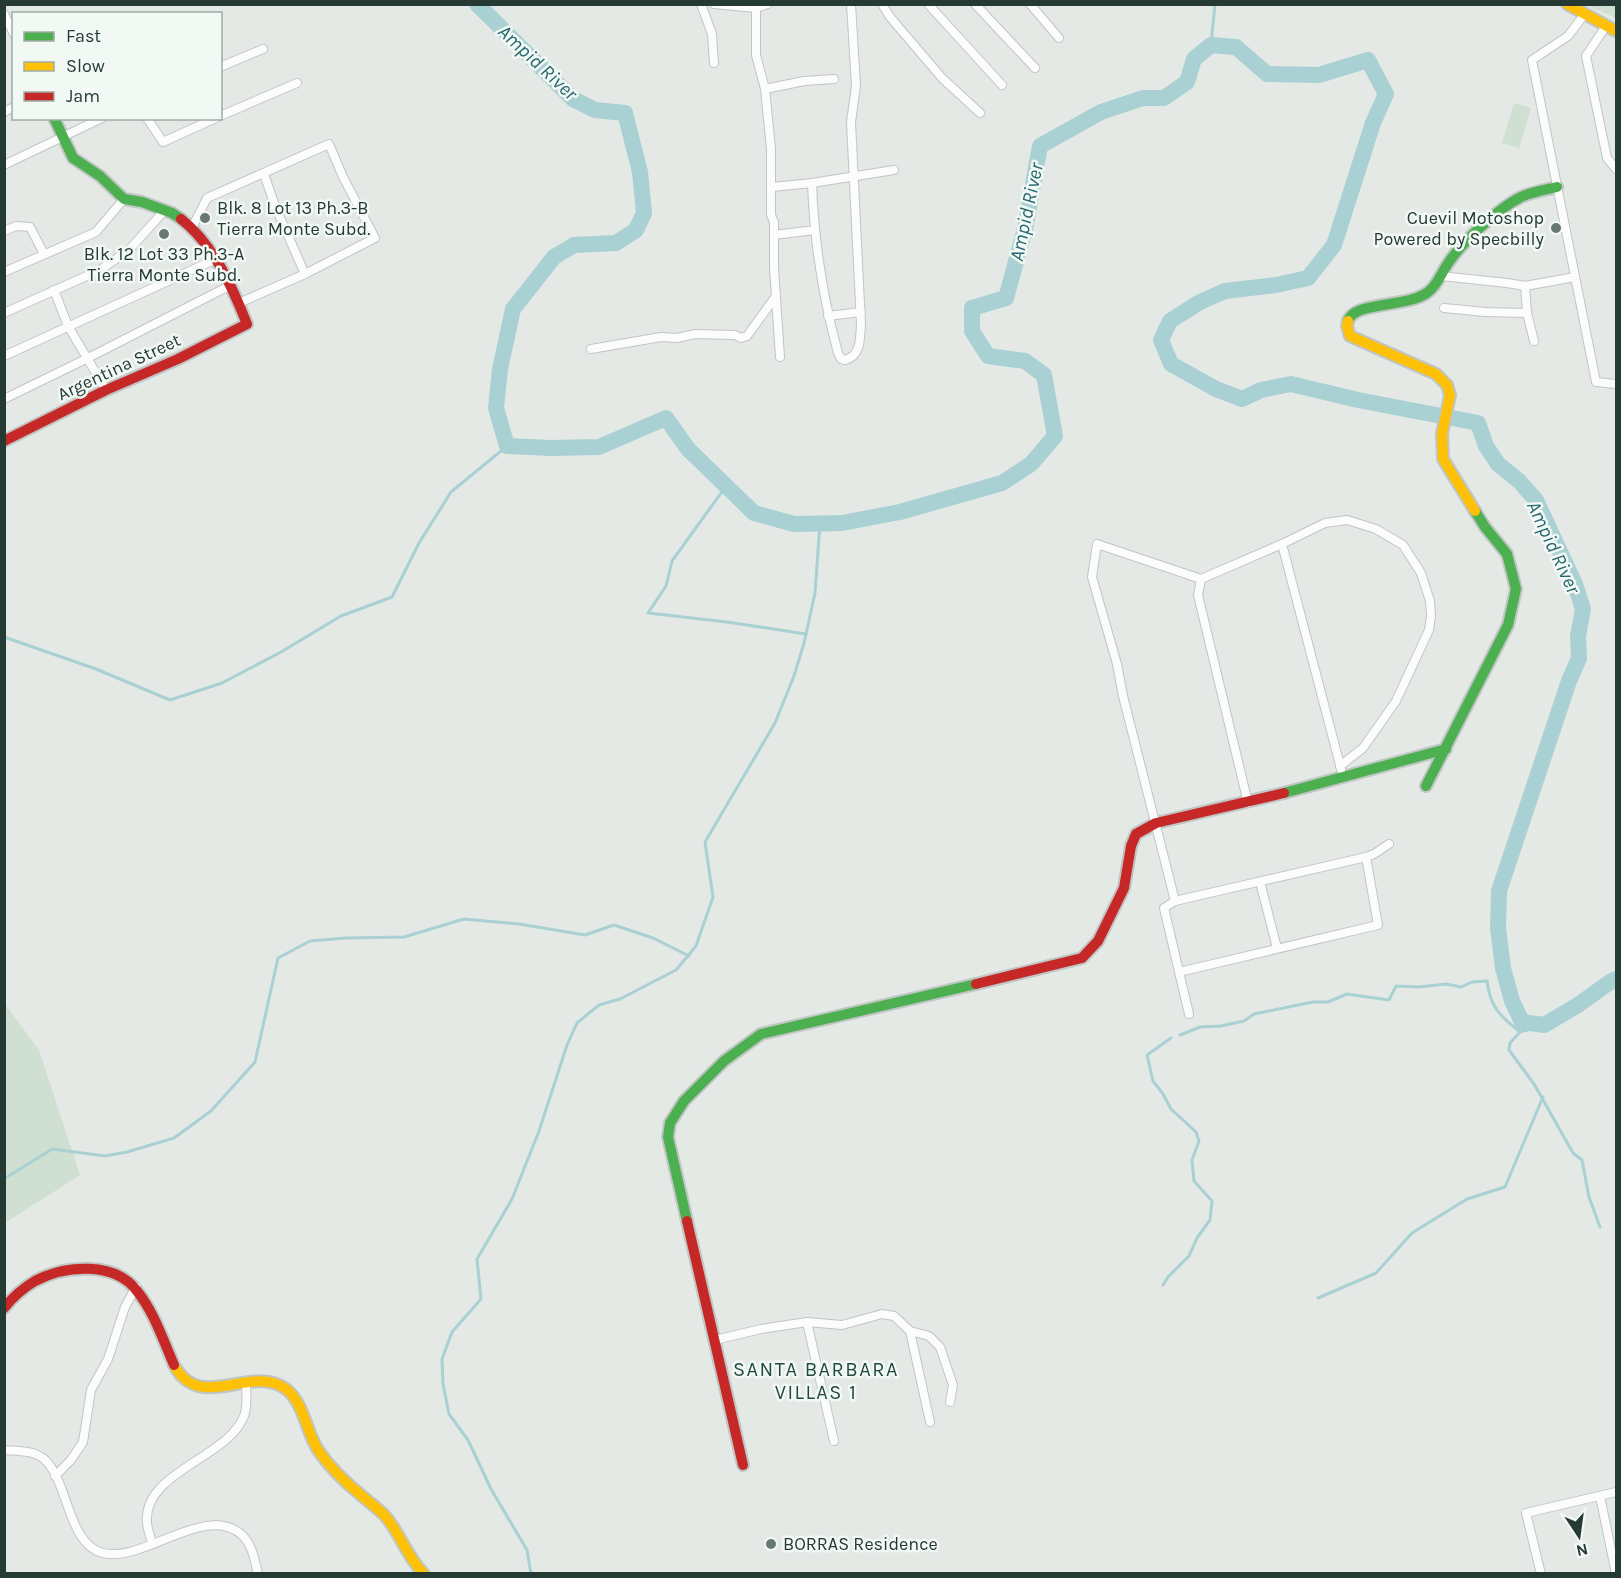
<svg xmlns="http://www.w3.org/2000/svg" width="1621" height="1578" font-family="Karla,sans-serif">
  <rect width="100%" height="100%" fill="#e4e9e6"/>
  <g fill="#cfe0d3">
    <path d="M1586 5H1616V18Z"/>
    <path d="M1514 103 1531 108 1519 148 1502 143Z"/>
    <path d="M5 1004 39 1050 80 1175 5 1223Z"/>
  </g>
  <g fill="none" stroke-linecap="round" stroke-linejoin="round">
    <g stroke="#a9d0d2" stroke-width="3">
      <path d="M1211 45 1215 4"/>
      <path d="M726 486 672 561 666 586 648 613 727 622 806 634"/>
      <path d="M4 637 96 669 170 700 222 683 281 652 341 616 392 597 419 543 451 492 507 446"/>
      <path d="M1520 1032 1510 1043 1509 1050 1534 1084 1573 1153 1582 1160 1589 1197 1600 1227"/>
      <path d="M1180 1035 1200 1027 1221 1026 1244 1021 1254 1014 1313 1002H1328L1347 994 1389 1000 1396 986 1419 987 1446 984 1461 987 1472 982 1487 981C1490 1007 1500 1016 1520 1032L1544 1025"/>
      <path d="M4 1179 52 1149 105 1156 127 1152 174 1138 211 1111 255 1062 278 958 310 941 346 938 404 937 464 919 519 924 585 935 614 925 653 938 689 956"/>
      <path d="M1163 1285 1168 1277 1189 1256 1197 1238 1210 1220 1212 1201 1194 1181 1192 1160 1199 1141 1196 1132 1171 1109 1163 1094 1153 1081 1147 1055 1171 1038"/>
      <path d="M1318 1298 1376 1273 1412 1233 1467 1199 1505 1187 1543 1097"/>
      <path d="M531 1574 527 1550 491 1489 468 1440 449 1414 443 1384 442 1359 452 1332 481 1299 477 1259 512 1199 539 1131 567 1045 577 1023 599 1005 620 999 676 970 696 946 713 897 705 842 775 723 794 676 804 643 815 593 820 523"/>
    </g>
    <path stroke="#a9d0d2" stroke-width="16" d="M477 4 573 99 595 110 625 113 640 172 644 213 636 230 616 243 574 245 554 257 513 309 500 369 496 408 507 446 550 448 599 447 666 418 688 449 754 513 794 524 842 523 900 512 1002 483 1031 464 1055 436 1044 375 1025 361 988 356 972 331V308L1006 298 1025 229 1040 146 1101 112 1143 98H1164L1187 82 1194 59 1211 45 1236 47 1267 74 1319 75 1368 60 1386 94 1373 123 1334 245 1308 278 1276 285 1225 291 1200 302 1170 321 1161 340 1171 364 1216 389 1242 399 1261 390 1291 384 1358 400 1478 423 1486 446 1498 464 1519 481 1536 500 1575 584 1583 609 1578 636 1579 658 1569 681 1499 891 1498 928 1503 968 1512 1001 1522 1022 1544 1025 1578 1005 1610 982 1616 979"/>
    <g stroke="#c1c6c3" stroke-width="10">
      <g id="street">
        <path d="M701 4 712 34 714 63"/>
        <path d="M714 4 756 8"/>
        <path d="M768 4 756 8V55L765 89 771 149V215L774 222V268L780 357"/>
        <path d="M882 4 890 17 942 78 980 113"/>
        <path d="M928 4 1002 85"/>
        <path d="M975 4 1035 68"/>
        <path d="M1030 4 1059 38"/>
        <path d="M4 14 14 34"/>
        <path d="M1584 15 1568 36 1532 60 1596 382 1616 384"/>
        <path d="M1606 26 1586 56 1607 158 1616 169"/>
        <path d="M220 67 263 49"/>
        <path d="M765 89 804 81 834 79"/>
        <path d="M4 112 14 107"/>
        <path d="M220 116 297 83"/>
        <path d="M147 118 163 142 216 118"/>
        <path d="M4 165 102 118"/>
        <path d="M264 174 275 206 305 274"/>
        <path d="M812 183C814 240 823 298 838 353L841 359 845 360C861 356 860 339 861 324L851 122 856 86 851 4"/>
        <path d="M772 187 812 183 894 170"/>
        <path d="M192 228 207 198 329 144 343 177 375 238 305 274 239 303"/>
        <path d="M4 231 16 226 30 227 44 254"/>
        <path d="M774 235 815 230"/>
        <path d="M4 272 96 232 124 199"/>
        <path d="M1441 276 1507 283 1525 286"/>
        <path d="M54 290 68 326 106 390"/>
        <path d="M1444 308 1485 312 1527 313"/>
        <path d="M4 313 100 270 129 250 164 211"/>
        <path d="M828 316 861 312"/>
        <path d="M1534 341 1527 313 1525 286 1575 277"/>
        <path d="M591 349 661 337 677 338 695 334 735 335 741 338 747 336 776 296"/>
        <path d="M4 356 214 260"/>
        <path d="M4 399 88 358 229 286"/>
        <path d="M1282 544 1341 769"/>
        <path d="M1201 579 1198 595 1248 803"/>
        <path d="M1260 882 1277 948"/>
        <path d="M1175 901 1123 696 1117 664 1092 577 1097 544 1201 579 1282 544 1325 523 1347 520 1376 529 1403 545 1421 573 1430 601 1431 616 1429 630 1396 701 1363 748 1340 766"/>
        <path d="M1179 972 1378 925 1366 857"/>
        <path d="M1189 1014 1164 908 1175 901 1366 857 1374 854 1389 844"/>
        <path d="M807 1322 834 1441"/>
        <path d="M910 1331 929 1336 940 1347 953 1385 950 1402"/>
        <path d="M715 1340 761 1329 807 1322 842 1325 882 1314 894 1316 910 1331 930 1422"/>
        <path d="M4 1450C17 1451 34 1450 44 1459 69 1481 67 1544 103 1553 144 1563 208 1501 243 1536 252 1545 255 1561 258 1574"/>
        <path d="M55 1476 71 1460 83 1442 91 1390 108 1359 125 1307 136 1287"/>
        <path d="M1600 1496 1616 1574"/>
        <path d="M152 1544C151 1537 147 1529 147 1522 143 1472 228 1458 244 1416 248 1407 246 1393 246 1383"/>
        <path d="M1541 1574 1526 1513 1616 1492"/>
      </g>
    </g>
    <g stroke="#c0c6c3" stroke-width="14">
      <g id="fast">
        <path d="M54 118 73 158 100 176 124 199 142 202 172 213 181 219"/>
        <path d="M1348 321C1354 301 1408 308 1428 292 1438 285 1442 271 1449 262 1463 241 1499 208 1521 197 1532 192 1545 190 1557 187"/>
        <path d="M1426 786 1508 625 1516 589 1507 554 1485 527 1475 511"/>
        <path d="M1284 793 1446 749"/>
        <path d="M687 1221 668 1137 670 1123 684 1101 724 1061 761 1034 976 984"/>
      </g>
    </g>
    <g stroke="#c0c6c3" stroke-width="14">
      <g id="slow">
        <path d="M1567 4 1616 31"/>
        <path d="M1348 321 1347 326 1350 336 1436 374 1447 385 1450 395 1442 434 1443 459 1475 511"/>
        <path d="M174 1365C200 1414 252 1363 286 1389 304 1403 306 1431 318 1450 330 1468 346 1483 362 1496 370 1503 379 1509 386 1517 401 1535 407 1557 424 1574"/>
      </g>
    </g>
    <g stroke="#c0c6c3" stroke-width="14">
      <g id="jam">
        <path d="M4 441 106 390 178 359 247 324C232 286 213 244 181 219"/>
        <path d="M976 984 1082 958 1098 941 1124 888 1131 846 1136 834 1156 823 1284 793"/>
        <path d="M687 1221 743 1465"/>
        <path d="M4 1308C13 1297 23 1288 35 1281 65 1265 115 1261 137 1291 154 1312 163 1340 174 1365"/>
      </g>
    </g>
    <use href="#street" stroke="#fbfcfb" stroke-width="8"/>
    <use href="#fast" stroke="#4caf50" stroke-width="10"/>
    <use href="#slow" stroke="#ffc107" stroke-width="10"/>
    <use href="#jam" stroke="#c62828" stroke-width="10"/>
  </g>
  <g fill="#677771" stroke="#f2f8f4" stroke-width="2">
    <circle cx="205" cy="218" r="6"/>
    <circle cx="1556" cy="228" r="6"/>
    <circle cx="164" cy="234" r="6"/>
    <circle cx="771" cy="1544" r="6"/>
  </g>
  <g text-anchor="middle" stroke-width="5" stroke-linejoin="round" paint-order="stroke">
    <g font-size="18" fill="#243a32" stroke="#f2f8f4" text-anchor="start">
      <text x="217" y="214">Blk. 8 Lot 13 Ph.3-B<tspan x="217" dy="21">Tierra Monte Subd.</tspan></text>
      <text x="1544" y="224" text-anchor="end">Cuevil Motoshop<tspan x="1544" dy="21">Powered by Specbilly</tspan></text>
      <text x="164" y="260" text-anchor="middle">Blk. 12 Lot 33 Ph.3-A<tspan x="164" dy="21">Tierra Monte Subd.</tspan></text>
      <text x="783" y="1550">BORRAS Residence</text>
    </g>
    <g font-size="18" fill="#243a32" stroke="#f2f8f4">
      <text transform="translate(119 367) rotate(-25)" y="6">Argentina Street</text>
    </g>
    <g font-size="20" font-style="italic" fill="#25686f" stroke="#f2f8f4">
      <text transform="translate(538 62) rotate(43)" y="7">Ampid River</text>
      <text transform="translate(1026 212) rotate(-78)" y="7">Ampid River</text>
      <text transform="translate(1554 547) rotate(65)" y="7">Ampid River</text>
    </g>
    <g font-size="20" letter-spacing="1.5" fill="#22493d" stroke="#f2f8f4">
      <text x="816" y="1376">SANTA BARBARA<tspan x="816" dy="23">VILLAS 1</tspan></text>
    </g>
  </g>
  <rect width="1621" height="1578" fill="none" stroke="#243a32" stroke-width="12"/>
  <rect x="12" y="12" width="210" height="108" fill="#f2f8f4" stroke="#a0aca6" stroke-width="1.5"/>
  <rect x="24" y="32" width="30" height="9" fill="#4caf50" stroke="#a0aca6" stroke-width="1.5"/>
  <text x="66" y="42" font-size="18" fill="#243a32">Fast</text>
  <rect x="24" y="62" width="30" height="9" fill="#ffc107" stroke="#a0aca6" stroke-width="1.5"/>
  <text x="66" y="72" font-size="18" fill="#243a32">Slow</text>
  <rect x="24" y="92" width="30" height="9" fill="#c62828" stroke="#a0aca6" stroke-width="1.5"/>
  <text x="66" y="102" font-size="18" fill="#243a32">Jam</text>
  <g transform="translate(1579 1536) rotate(167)" stroke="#f2f8f4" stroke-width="4.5" paint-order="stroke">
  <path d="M0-4.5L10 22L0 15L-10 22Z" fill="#243a32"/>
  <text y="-9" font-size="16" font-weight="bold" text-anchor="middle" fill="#243a32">N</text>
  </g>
</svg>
